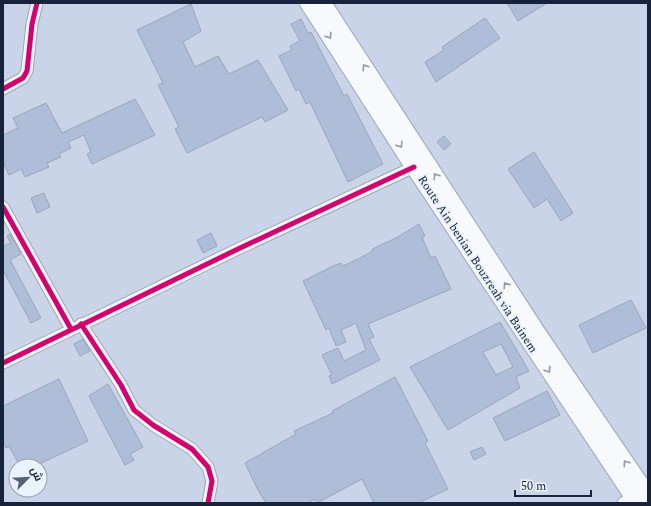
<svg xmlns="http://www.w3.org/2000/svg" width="651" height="506" font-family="Spectral,Cairo,serif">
  <rect width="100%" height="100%" fill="#c9d4e8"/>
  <g fill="#afbed8" stroke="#9aa5b8" fill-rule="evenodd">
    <path d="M507 3H547L518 21Z"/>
    <path d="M191 4 201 31 183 42 195 67 218 56 229 74 258 60 288 110 265 122 262 117 187 153 175 129 179 127 158 85 163 83 137 30Z"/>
    <path d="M485 18 500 38 436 82 425 62 444 50 442 47Z"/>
    <path d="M301 19 308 33 311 32 344 96 347 94 383 164 348 182 310 102 306 104 299 89 296 91 279 56 292 50 290 46 300 41 291 24Z"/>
    <path d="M135 99 155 135 92 164 87 154 91 152 84 135 68 142 71 148 59 154 61 157 47 163 49 167 25 177 21 169 9 175 3 162V135L18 128 13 118 46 103 62 133Z"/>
    <path d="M444 136 451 144 444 150 437 142Z"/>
    <path d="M534 152 573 213 561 221 547 199 534 208 508 169Z"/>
    <path d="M44 193 50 207 37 213 31 198Z"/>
    <path d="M419 224 425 236 422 237 431 258 435 256 451 289 368 324 374 337 369 339 380 360 332 384 329 376 332 375 322 355 338 348 344 361 366 350 356 323 341 330 346 342 336 346 329 328 326 330 303 281 333 266 341 263 343 266 358 259 373 251 372 249 398 237Z"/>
    <path d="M211 233 217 246 203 253 197 240Z"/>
    <path d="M10 234 21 254 10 260 41 318 31 323 3 270V246L11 243 7 236Z"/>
    <path d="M631 300 646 328 593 353 579 325Z"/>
    <path d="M500 322 529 371 516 377 520 388 448 430 410 367ZM501 344 513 367 496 375 483 352Z"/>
    <path d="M83 339 90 351 80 356 74 344Z"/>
    <path d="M395 377 428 441 425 443 448 489 418 503H374L362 479 317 503 315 499 308 503H266L258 490 245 463 296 434 294 431 333 413 332 411Z"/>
    <path d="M59 379 88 441 35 466H20L9 446 6 448 3 441V406Z"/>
    <path d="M108 384 143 447 130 454 134 460 125 465 89 396Z"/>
    <path d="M547 391 560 415 505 441 493 418Z"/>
    <path d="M482 447 486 454 474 460 470 452Z"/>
  </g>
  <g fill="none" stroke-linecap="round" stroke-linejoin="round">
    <g stroke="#9ba6b9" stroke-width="13">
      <g id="minor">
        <path d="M3 89 23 78 27 71 32 24 37 3"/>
        <path d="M3 207 71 329"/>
        <path d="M81 324 121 385 134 410 153 425 192 449 208 467 212 481 208 503"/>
        <path d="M3 363 238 249 414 167"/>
        <path d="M623 503 633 497"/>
      </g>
    </g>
    <g stroke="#9ba6b9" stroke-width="18">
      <g id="secondary">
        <path d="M308 3 409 160 637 503"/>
        <path d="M323 3 539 335 648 495"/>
      </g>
    </g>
    <use href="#minor" stroke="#f7f9fc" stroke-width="11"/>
    <use href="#secondary" stroke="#f7f9fc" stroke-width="16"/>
    <g stroke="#eaf2fe" stroke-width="8">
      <g id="cycleway">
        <path d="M3 89 23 78 27 71 32 24 37 3"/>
        <path d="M3 207 71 329"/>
        <path d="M81 324 121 385 134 410 153 425 192 449 208 467 212 481 208 503"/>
        <path d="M3 363 238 249 414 167"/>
      </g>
    </g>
    <use href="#cycleway" stroke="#d6006c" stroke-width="5"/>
  </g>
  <defs><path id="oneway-chevron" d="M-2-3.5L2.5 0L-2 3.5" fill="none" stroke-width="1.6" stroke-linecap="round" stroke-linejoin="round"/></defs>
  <g stroke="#9299a5">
    <use href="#oneway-chevron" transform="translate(329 36) rotate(57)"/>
    <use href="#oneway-chevron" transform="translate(365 67) rotate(-123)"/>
    <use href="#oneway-chevron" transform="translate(400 145) rotate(58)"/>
    <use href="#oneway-chevron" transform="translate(436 176) rotate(-123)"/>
    <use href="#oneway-chevron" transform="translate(506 285) rotate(-123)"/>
    <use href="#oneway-chevron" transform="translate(548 370) rotate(57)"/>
    <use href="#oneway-chevron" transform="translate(626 463) rotate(-124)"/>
  </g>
  <g text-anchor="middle" stroke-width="3.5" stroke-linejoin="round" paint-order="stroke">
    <g font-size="12" fill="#17233a" stroke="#eaf2fe">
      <text transform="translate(478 264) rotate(57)" y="4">Route Ain benian Bouzreah via Bainem</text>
    </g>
  </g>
  <rect width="651" height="506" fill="none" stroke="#17233a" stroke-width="8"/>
  <g transform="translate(28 478) rotate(66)"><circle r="19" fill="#eaf2fe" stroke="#969fb0"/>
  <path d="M0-3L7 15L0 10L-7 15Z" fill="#556177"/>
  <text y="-6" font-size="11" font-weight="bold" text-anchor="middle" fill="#17233a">ش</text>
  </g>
  <path d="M515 490v6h76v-6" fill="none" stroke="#17233a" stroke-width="2"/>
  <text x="521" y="490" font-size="12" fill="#17233a" stroke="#eaf2fe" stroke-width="3" paint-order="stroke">50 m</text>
</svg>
